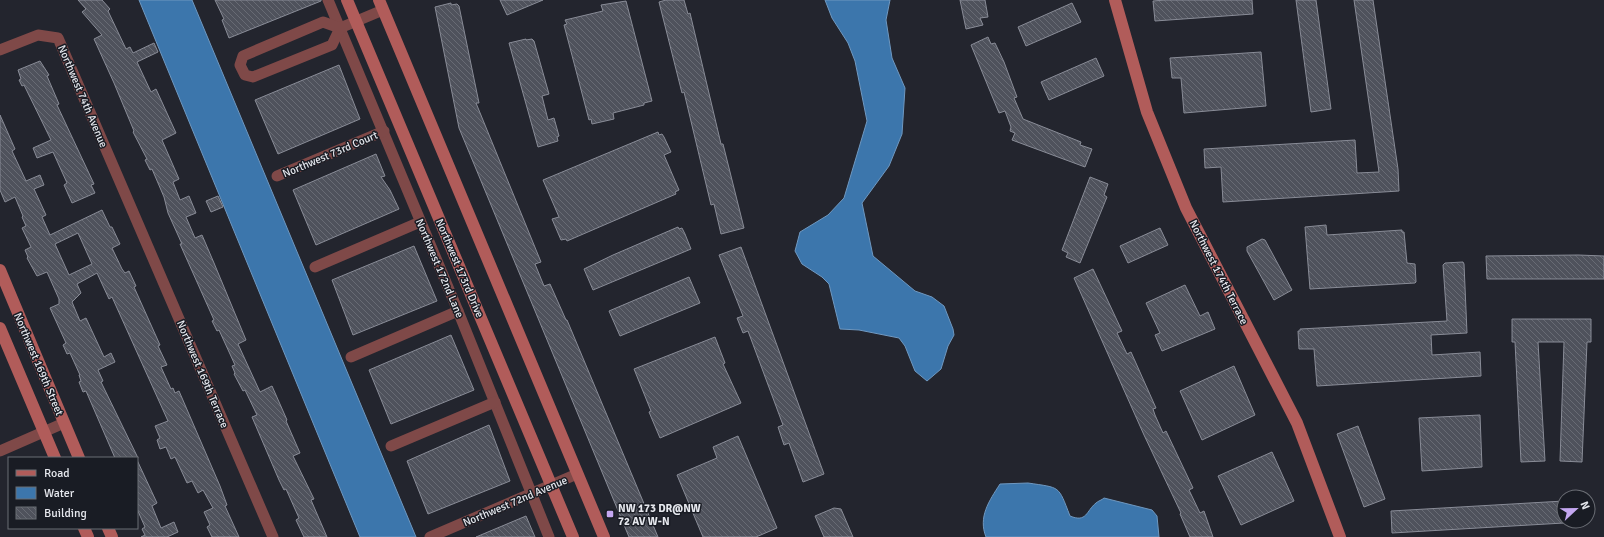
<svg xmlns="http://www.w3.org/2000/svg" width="1604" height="537" font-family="Signika,sans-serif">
  <defs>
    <pattern id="building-back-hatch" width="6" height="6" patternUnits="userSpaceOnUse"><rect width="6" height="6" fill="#4f525c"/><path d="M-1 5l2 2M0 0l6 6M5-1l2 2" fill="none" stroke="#686b74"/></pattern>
  </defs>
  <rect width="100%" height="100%" fill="#23252e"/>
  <g fill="#3c76ac" stroke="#6f98c0">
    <path d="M139 0H192L416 537H360Z"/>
    <path d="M825 0H890L886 20 892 58 905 88 902 134 889 166 862 203 873 256 915 291 932 297 944 306 953 329 954 335 948 346 941 369 927 381 915 371 905 346 899 338 859 330 840 329 829 284 822 277 802 264 795 251 800 232 828 215 844 198 867 121 855 61 848 43 832 18Z"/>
    <path d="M1028 483C1061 488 1058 485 1070 516 1087 523 1086 511 1096 503 1098 501 1102 500 1104 498L1152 510 1157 516 1159 537H986C978 517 989 501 1000 484Z"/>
  </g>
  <g fill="url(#building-back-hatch)" stroke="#898c97" fill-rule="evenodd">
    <path d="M78 0H102L110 9 108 11 126 49 130 47 133 53 154 43 158 52 137 62 151 92 156 89 176 133 162 140 179 179 173 182 180 200 189 196 196 213 186 217 195 238 202 235 214 263 246 340 238 344 260 392 272 386 287 420 286 421 300 453 293 456 314 499 311 500 327 537H304L296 520 299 518 286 489 284 490 279 480 252 417 257 415 245 390 243 391 234 374 235 373 232 366 235 365 219 330 217 331 212 321 214 320 180 244H182L168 213 164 197 152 169 150 170 145 160 147 159 133 132 134 131 114 83 94 39 102 35 82 12 86 9Z"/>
    <path d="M215 0H321V1L229 38 222 20 224 19Z"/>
    <path d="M500 0H543L507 15Z"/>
    <path d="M666 0H684L688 14 690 13 721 144H723L744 228 721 234 714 204 711 205 684 92 682 93 659 2Z"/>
    <path d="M960 0H985L988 17 980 18 983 25 966 29Z"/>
    <path d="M1165 0H1252L1253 14 1155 21 1153 1Z"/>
    <path d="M1296 0H1316L1331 109 1311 112Z"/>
    <path d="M1354 0H1373L1398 169 1399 191 1223 202 1221 167 1205 168 1204 149 1355 140 1357 173 1379 172Z"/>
    <path d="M626 1 652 101 644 103V105L613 113 614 119 592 124 591 119 589 120 564 25 567 24 565 20 603 11 601 5Z"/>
    <path d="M451 3V5L457 4 459 6 479 103H476L541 262 535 264 544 286 550 284 566 320H567L658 537H629L459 128 435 7Z"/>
    <path d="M1072 3 1081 22 1026 46 1018 27Z"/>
    <path d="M988 37 991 44 995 43 1004 62 1017 97 1014 98 1023 119 1081 142 1080 145 1092 149 1085 167 1012 140 1015 133 1010 131 1011 127 1005 111 999 113 971 45Z"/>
    <path d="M526 39V40L532 39 534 41 549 94 542 96 548 120 554 118 559 136 557 137 558 141 538 147 509 43Z"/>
    <path d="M1261 52 1266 106 1184 113 1181 78H1172L1170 58Z"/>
    <path d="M1096 58 1104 76 1049 100 1041 82Z"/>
    <path d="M40 61 49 75 47 76 59 104 57 105 94 184 91 185 95 193 72 203 64 185 67 183 53 152 37 158 33 148 51 140 24 85 22 86 19 80 21 79 18 70Z"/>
    <path d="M339 65 360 119 278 154 255 100Z"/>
    <path d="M0 115 15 149 12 151 26 181 40 175 44 185 34 189 46 215 42 217 50 235 102 210 110 227H112L120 244 112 248 122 269 125 273 129 271 136 286 134 287 160 345 158 346 167 365 161 367 171 389 173 388 175 393 179 391 220 486 227 505 225 506 239 537H212L207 527 210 525 204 512 213 508 203 490 198 493 192 481 187 483 175 457 171 459 166 447 160 449 157 440 160 438 155 426 168 421 112 297 109 299 97 273 77 284 81 293 72 302 80 321 86 318 104 357 111 353 115 362 98 370 103 381 101 382 138 458H115L86 391 83 392 79 382 81 381 79 375H80L70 353 67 354 63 345 66 343 50 308 59 304V299L47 272 37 276 27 258 28 257 25 250 31 247 22 228 26 226 22 217 23 216 15 197 5 202 0 190ZM78 233 92 264 69 275 55 244Z"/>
    <path d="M658 132 659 135 662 134 664 137 671 152 664 155 679 190 675 192 676 194 567 241 566 239 561 240 552 219 559 217 543 180Z"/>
    <path d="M376 154 385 176 381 177 390 190 399 209 316 245 293 190Z"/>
    <path d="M1090 177 1108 184 1104 195 1107 197 1080 263 1066 257 1068 253 1062 250Z"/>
    <path d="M218 196 223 207 211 212 206 201Z"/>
    <path d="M1326 225 1327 235 1402 230V232H1404L1407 263 1415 264 1416 282 1415 283 1310 289 1305 227Z"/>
    <path d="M678 227 679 229 682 228 685 234 691 249 593 290 584 269 613 255Z"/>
    <path d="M1160 228 1168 245 1128 263 1120 246Z"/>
    <path d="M1262 239 1265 240 1292 290 1274 300 1247 251V247Z"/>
    <path d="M414 246 437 301 353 335 332 280Z"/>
    <path d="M741 247 824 474 803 482 789 443 784 445 778 427 783 425 748 331 743 333 737 318 743 316 719 255Z"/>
    <path d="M1578 255 1604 256V279H1487L1486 256Z"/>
    <path d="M1463 262 1464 264 1467 333 1431 335 1432 355 1480 352 1481 376 1317 386 1314 349H1299L1298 331H1300V329L1447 321 1443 265 1445 263Z"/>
    <path d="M1093 269 1122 331 1117 333 1127 354 1131 352 1156 408 1153 409 1155 415 1163 433 1166 431 1193 488 1189 490 1200 513 1204 511 1213 537H1190L1180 514 1181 513 1144 435 1074 278Z"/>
    <path d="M689 277 700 303 620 336 609 311Z"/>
    <path d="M1185 285 1200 316 1208 312 1215 329 1162 351 1155 335 1160 333 1146 303Z"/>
    <path d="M1512 319H1591V342H1587L1582 462 1560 461 1564 342H1538L1545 461 1521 462 1515 342H1512Z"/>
    <path d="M451 335 474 390 391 424 369 370Z"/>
    <path d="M715 337 725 363 723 364 741 403 660 438 649 412 651 411 634 369Z"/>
    <path d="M1234 366 1255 415 1202 440 1180 391Z"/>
    <path d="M1480 415 1482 467 1422 471 1419 418Z"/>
    <path d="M489 425 510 481 428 514 407 461Z"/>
    <path d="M1358 426 1385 499 1364 507 1337 434Z"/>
    <path d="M738 436 777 528 756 537H703L677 475 717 458 713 447Z"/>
    <path d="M1272 452 1294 501 1241 525 1218 476Z"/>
    <path d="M137 460 157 503 152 506 161 528 174 522 178 532 167 537H141L145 535 142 529 145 527 137 509Z"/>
    <path d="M1564 501V523L1392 533 1391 511Z"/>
    <path d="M834 508 841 509 853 537H824L815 516Z"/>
    <path d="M526 516 535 537H476Z"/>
  </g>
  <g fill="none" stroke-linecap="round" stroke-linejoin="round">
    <g stroke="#7f4948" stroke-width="11">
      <path d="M328 0 458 311 549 537"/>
      <path d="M340 28 332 45 253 77 245 75 240 65 243 56 323 22 340 28 383 10"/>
      <path d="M0 50 38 35 58 38 273 537"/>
      <path d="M277 176 384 131"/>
      <path d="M315 267 420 222"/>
      <path d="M351 357 458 311"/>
      <path d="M391 446 495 402"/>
      <path d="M0 451 64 423"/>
      <path d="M430 537 577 474"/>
    </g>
    <g stroke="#b15c5a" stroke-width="12">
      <path d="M347 0 573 537"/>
      <path d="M379 0 604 537"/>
      <path d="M1115 0 1147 112 1186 208 1297 423 1340 537"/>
      <path d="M0 270 79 458"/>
      <path d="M0 328 55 458"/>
      <path d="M84 528 88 537"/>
      <path d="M108 528 112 537"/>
    </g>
  </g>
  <rect fill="#c4a7f1" stroke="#191c24" stroke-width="1.5" x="606" y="510" width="8" height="8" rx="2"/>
  <g text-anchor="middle" stroke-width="3" stroke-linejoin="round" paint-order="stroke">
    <g font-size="11" fill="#e6e8ee" stroke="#191c24">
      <text transform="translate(83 96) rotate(67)" y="4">Northwest 74th Avenue</text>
      <text transform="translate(330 154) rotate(-23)" y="4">Northwest 73rd Court</text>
      <text transform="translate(440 268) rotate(67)" y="4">Northwest 172nd Lane</text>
      <text transform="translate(460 268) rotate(67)" y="4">Northwest 173rd Drive</text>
      <text transform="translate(1219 272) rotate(63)" y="4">Northwest 174th Terrace</text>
      <text transform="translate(39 364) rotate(67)" y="4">Northwest 169th Street</text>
      <text transform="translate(203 374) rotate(67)" y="4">Northwest 169th Terrace</text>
      <text transform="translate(515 501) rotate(-23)" y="4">Northwest 72nd Avenue</text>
    </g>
    <g font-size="11" font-weight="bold" fill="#e6e8ee" stroke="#191c24" text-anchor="start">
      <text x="618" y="512">NW 173 DR@NW<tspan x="618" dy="13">72 AV W-N</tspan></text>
    </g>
  </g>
  <rect x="8" y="457" width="130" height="72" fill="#191c24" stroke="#6b6e75"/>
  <rect x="16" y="470" width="20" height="6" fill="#b15c5a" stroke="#6b6e75"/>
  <text x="44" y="477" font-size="12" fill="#e6e8ee">Road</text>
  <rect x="16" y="487" width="20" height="12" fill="#3c76ac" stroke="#6b6e75"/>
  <text x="44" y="497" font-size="12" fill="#e6e8ee">Water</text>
  <rect x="16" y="507" width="20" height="12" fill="url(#building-back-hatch)" stroke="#6b6e75"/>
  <text x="44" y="517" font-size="12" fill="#e6e8ee">Building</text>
  <g transform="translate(1576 509) rotate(68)"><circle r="19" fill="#191c24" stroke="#6b6e75"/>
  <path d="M0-3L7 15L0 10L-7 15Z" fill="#c4a7f1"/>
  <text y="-6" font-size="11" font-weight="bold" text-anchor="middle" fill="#e6e8ee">N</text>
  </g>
</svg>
